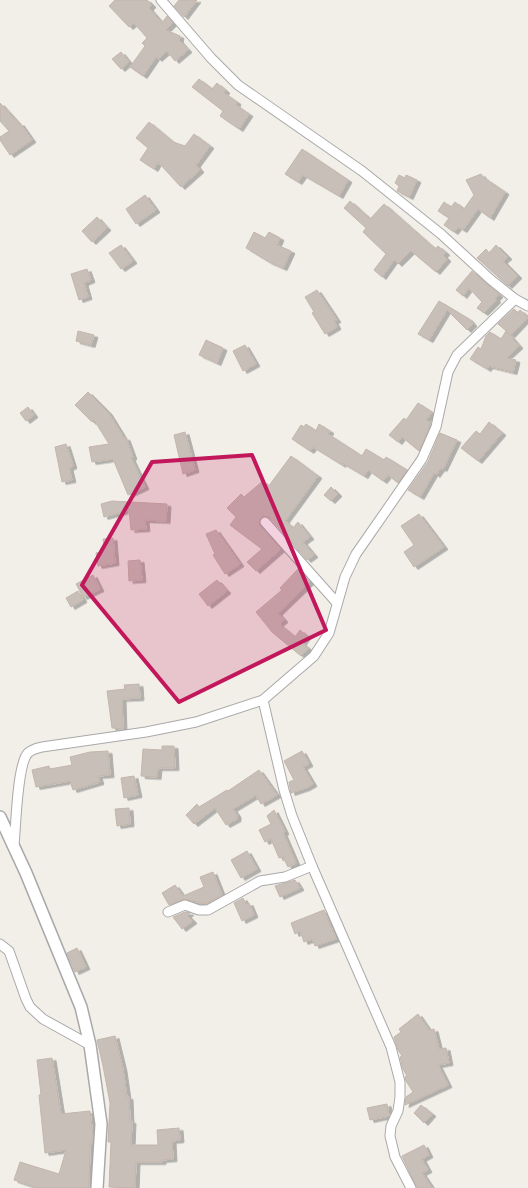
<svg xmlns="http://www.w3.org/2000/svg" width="528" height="1188" font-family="'Alegreya Sans',sans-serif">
  <defs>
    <filter id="shadow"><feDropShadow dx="4" dy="2.5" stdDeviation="0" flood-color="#0004"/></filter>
  </defs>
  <rect width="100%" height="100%" fill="#f2efe9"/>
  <g fill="#c7bfb8" stroke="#c4b6ab" filter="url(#shadow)">
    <path d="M115 0H147L152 5 149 8 162 23 167 16 173 23 166 30 180 36 179 40 188 50 175 61 167 51 158 59 156 57 143 76 130 67 145 46 142 43 147 38 134 23 129 27 109 6Z"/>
    <path d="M179 0H197L184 17 174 6Z"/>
    <path d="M121 52 129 62 121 69 112 59Z"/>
    <path d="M199 79 212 89 217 83 226 91 224 93 237 102 236 105 249 114 239 129 220 116 223 111 192 87Z"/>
    <path d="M0 103 19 124 20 123 32 140 10 155 0 140V137L9 131 0 121Z"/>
    <path d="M149 122 173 142 185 146 194 134 210 146 196 165 200 170 181 187 158 162 154 169 140 160 148 148 136 138Z"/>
    <path d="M302 149 348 180 339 196 303 175 298 182 285 174Z"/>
    <path d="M481 174 483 177 505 192 490 218 478 209 463 230 458 227 454 232 444 225 449 218 438 211 444 202 451 207 455 202 464 209 474 195 466 180Z"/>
    <path d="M399 175 405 178 406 175 417 180 409 197 397 191 399 186 395 183Z"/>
    <path d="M145 195 156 210 136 224 126 209Z"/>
    <path d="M350 201 370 219 384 204 435 249 438 246 446 253 443 255 447 259 436 272 411 251 398 264 394 260 382 277 374 270 386 254 363 232 366 228 344 208Z"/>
    <path d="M97 217 107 228 92 242 82 231Z"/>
    <path d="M254 232 265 238 269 232 280 238 277 245 291 251 283 268 269 262 246 248Z"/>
    <path d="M121 245 133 261 121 269 109 253Z"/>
    <path d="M496 245 508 257 503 261 518 276 508 286 477 258 486 249 489 253Z"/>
    <path d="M87 269 91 280 84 283 88 297 79 300 71 274Z"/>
    <path d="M472 271 499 295 495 299 497 300 484 313 477 308 482 302 469 288 463 296 456 290Z"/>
    <path d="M317 290 337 320 334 321 337 327 325 334 312 313 314 312 305 297Z"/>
    <path d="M439 301 469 319 473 324 467 330 447 310 429 340 418 334Z"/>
    <path d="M514 309 518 313 520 310 528 317 511 335 498 324Z"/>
    <path d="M78 331 94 335 91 345 76 341Z"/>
    <path d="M506 331 519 346 506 358 516 360 513 372 489 366 487 369 470 359 478 347 481 349 486 336 490 332 501 339Z"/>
    <path d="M206 340 223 348 217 363 199 355Z"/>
    <path d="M245 345 256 364 243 371 233 351Z"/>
    <path d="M88 392 108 412 124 438H126L133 457 131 458 145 487 128 495 113 459 92 462 89 447 109 444 94 420 92 422 75 405Z"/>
    <path d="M418 403 432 412 426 420 431 423 430 425 419 451 402 437 398 442 389 435 404 418 406 420Z"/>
    <path d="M28 407 34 415 26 421 20 413Z"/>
    <path d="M489 422 502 433 478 461 461 448 476 431 480 434Z"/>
    <path d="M306 424 316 431 319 424 330 431 328 434 362 456 366 449 384 460 386 457 407 470 398 483 388 475 383 481 368 470 364 476 342 463V465L313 447 310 451 292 439 301 425 304 427Z"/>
    <path d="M185 432 195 470 183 474 174 435Z"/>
    <path d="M440 433 457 440 443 469 441 468 436 475 434 473 420 497 408 490 428 462Z"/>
    <path d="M66 444 73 466 69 468 72 480 62 482 55 447Z"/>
    <path d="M291 456 318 476 285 521 293 528 298 522 310 537 303 542 314 555 307 560 270 518 263 516 259 521 260 526 281 549 256 571 247 562 262 549 230 525 236 517 227 508 241 494 244 497 263 481 268 487Z"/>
    <path d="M331 487 338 494 331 501 324 495Z"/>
    <path d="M112 501 167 504 166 521 145 520 146 529 131 530 129 510 104 517 101 504Z"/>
    <path d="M419 514 444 547 414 567 404 552 414 545 401 526Z"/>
    <path d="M216 530 240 564 225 574 213 555 215 554 206 534Z"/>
    <path d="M113 538 115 563 98 566 96 553 105 551 103 539Z"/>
    <path d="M140 560 142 580 129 581 128 561Z"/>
    <path d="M298 569 310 582 278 613 284 620 279 624 295 637 300 630 307 636 302 643 308 648 301 656 272 632 256 612 282 590 280 588Z"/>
    <path d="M93 575 100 589 83 597 76 584Z"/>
    <path d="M217 580 227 591 208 606 199 594Z"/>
    <path d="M78 591 83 600 71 607 66 598Z"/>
    <path d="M139 684 140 698 122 699 123 729 112 728 107 691 125 689 124 685Z"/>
    <path d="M162 746H174L175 768H158L157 777 141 776 143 749 162 750Z"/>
    <path d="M108 751 110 775 98 776 100 782 73 790 70 781 36 787 32 770 49 766 50 769 72 765 70 757 90 752Z"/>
    <path d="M302 751 309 764 303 767 313 784 306 788 291 793 289 782 294 780 284 761Z"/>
    <path d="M259 770 277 795 261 804 256 795 233 809 237 815V819L226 825 215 808 194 824 186 815 197 804 199 807 227 790 228 791Z"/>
    <path d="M134 776 138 795 124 798 121 778Z"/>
    <path d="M129 808 130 824 117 826 115 809Z"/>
    <path d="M274 810 285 832 283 833 296 863 288 867 283 857 279 858 271 839 265 842 259 830 271 824 267 816Z"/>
    <path d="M247 851 257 869 241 878 231 860Z"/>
    <path d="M213 872 222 895 206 904 183 899 169 905 162 893 175 885 183 896 204 887 200 877Z"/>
    <path d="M295 880 300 888 280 897 275 886Z"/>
    <path d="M243 898 246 904 249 903 254 915 242 921 234 903Z"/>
    <path d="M324 910 336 939 315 946 312 939 304 942 300 931 295 934 291 923Z"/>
    <path d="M185 912 190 913 187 915 193 921 182 929 173 917Z"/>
    <path d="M77 948 86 967 75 972 67 953Z"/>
    <path d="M418 1014 429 1030 434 1029 439 1049 446 1048 449 1063 438 1065 448 1085 405 1105 406 1097 413 1092 406 1081 405 1077 407 1076 403 1069 400 1057 402 1056 398 1050 394 1037 401 1032 399 1029Z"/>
    <path d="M115 1036 123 1069 127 1097H129L130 1121H132L131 1145H158L157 1130 179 1128 180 1140 172 1141 173 1159 162 1160V1162H136L135 1188 109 1187 111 1142H108L110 1103 103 1066 97 1040Z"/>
    <path d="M52 1058 61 1114 90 1111 93 1137 92 1144H90L89 1188H38L14 1180 20 1162 59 1174 66 1150 45 1153 39 1095H41L37 1060Z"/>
    <path d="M387 1104 389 1116 370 1120 367 1108Z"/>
    <path d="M421 1105 432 1114 424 1123 414 1113Z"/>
    <path d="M424 1145 429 1155 422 1159 428 1170 422 1173 432 1188H417L402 1156Z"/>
  </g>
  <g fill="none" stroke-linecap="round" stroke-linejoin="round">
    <g stroke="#a9a9a9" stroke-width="11">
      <g id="minor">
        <path d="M161 0 211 58 238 85 362 171 441 234 490 279 515 299 528 306"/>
        <path d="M265 522 337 603"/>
        <path d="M263 700 284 790 292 816 312 866 391 1047 400 1082V1097L398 1111 391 1126 390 1136 395 1157 411 1188"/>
        <path d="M14 845C16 827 17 764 28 753 32 749 38 748 42 747L146 732 196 722 263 700 314 656 329 633 345 577 356 554 422 459 436 427 448 372 457 355 515 299"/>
        <path d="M168 912 185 905 199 910H208L260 881 285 877 312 866"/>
        <path d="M0 944 9 951 26 999 30 1007 43 1019 90 1045"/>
      </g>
    </g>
    <g stroke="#a9a9a9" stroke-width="14">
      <path id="tertiary" d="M0 817 26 873 81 1007 90 1045 101 1124 97 1188"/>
    </g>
    <use href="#minor" stroke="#fff" stroke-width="9"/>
    <use href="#tertiary" stroke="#fff" stroke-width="11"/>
  </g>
  <path fill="#c2185b" fill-opacity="0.2" stroke="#c2185b" stroke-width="4" stroke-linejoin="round" d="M252 455 326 630 179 702 82 585 152 462Z"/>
</svg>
